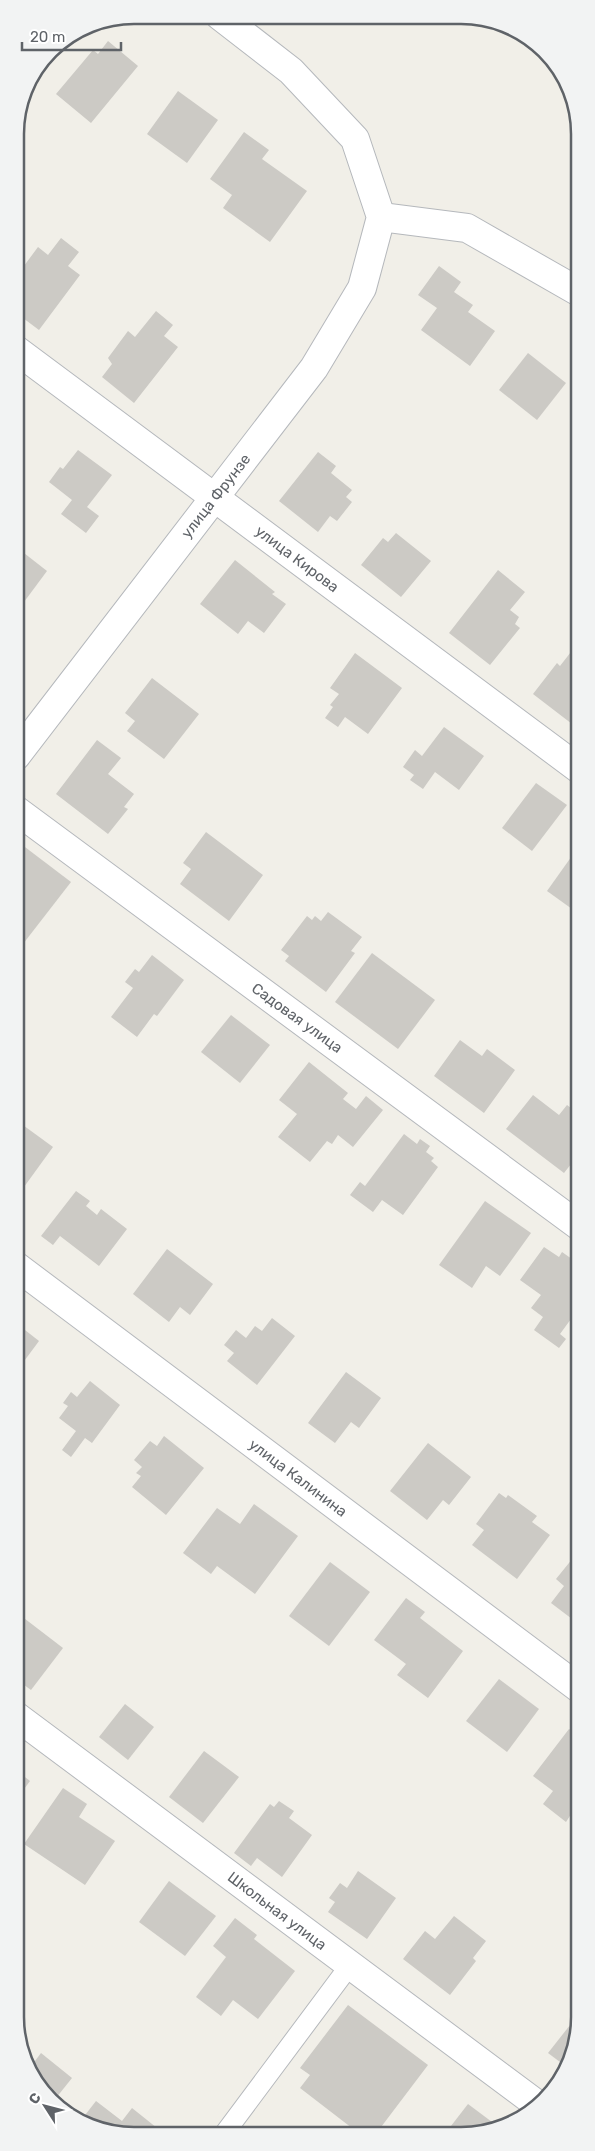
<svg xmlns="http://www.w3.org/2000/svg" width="595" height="2151" font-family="Rubik,sans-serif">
  <rect width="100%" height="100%" fill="#f1efe8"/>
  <g fill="#cccac5">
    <path d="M108 41 138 66 91 123 56 94 93 50 98 54Z"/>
    <path d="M178 91 218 120 187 163 147 134Z"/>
    <path d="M244 132 269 150 262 159 307 191 270 242 223 208 232 195 210 179Z"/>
    <path d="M61 238 79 252 68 266 80 275 39 330 15 312V278L38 247 48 255Z"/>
    <path d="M439 266 461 282 454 292 473 305 468 312 495 331 470 366 421 330 437 308 418 295Z"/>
    <path d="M156 311 173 325 164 336 178 347 134 403 102 377 112 364 108 358 128 331 135 337Z"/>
    <path d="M528 353 566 383 537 420 499 390Z"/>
    <path d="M78 450 112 475 87 507 99 516 86 533 61 514 72 500 49 482 60 467 63 469Z"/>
    <path d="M318 452 336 466 331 473 352 490 346 497 352 502 337 521 330 516 318 532 279 501Z"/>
    <path d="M396 533 431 561 401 597 361 565 383 538 388 542Z"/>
    <path d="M15 546 47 571 21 606 15 601Z"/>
    <path d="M235 560 275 592 272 594 286 604 264 633 248 621 238 634 200 604Z"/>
    <path d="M498 570 525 592 510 610 519 617 515 624 520 628 490 665 449 633Z"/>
    <path d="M574 648 579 652V722L576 727 533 694 557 663 560 666Z"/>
    <path d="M355 653 402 688 368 734 345 717 338 727 325 718 333 707 330 705 339 694 330 688Z"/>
    <path d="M152 678 199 714 164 759 127 731 135 721 125 713Z"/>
    <path d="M444 727 484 756 459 790 435 772 423 789 410 780 414 775 403 767 415 750 422 756Z"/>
    <path d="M97 740 121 758 108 774 134 794 124 807 128 809 108 834 56 794Z"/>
    <path d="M536 783 567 805 532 851 502 828Z"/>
    <path d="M206 832 263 875 229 921 180 884 191 869 183 863Z"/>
    <path d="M17 841 71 882 16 953V843Z"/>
    <path d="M579 846V914L547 891Z"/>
    <path d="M328 912 362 937 351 951 355 953 326 992 285 961 289 956 281 950 307 916 312 920 315 916 321 921Z"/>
    <path d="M372 953 435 1000 398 1049 335 1002Z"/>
    <path d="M152 955 184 980 157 1016 154 1014 137 1037 111 1017 133 988 125 982 135 969 139 972Z"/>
    <path d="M231 1015 270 1045 240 1083 201 1052Z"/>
    <path d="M460 1040 482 1056 487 1049 515 1070 484 1113 434 1076Z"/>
    <path d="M309 1062 348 1093 343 1099 356 1109 366 1096 383 1110 353 1147 338 1135 332 1144 327 1141 310 1162 278 1137 297 1114 279 1100Z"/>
    <path d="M533 1095 559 1115 567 1105 579 1114V1154L564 1173 506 1129Z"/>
    <path d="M16 1120 53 1147 16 1198Z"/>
    <path d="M404 1134 417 1144 420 1139 430 1146 426 1152 434 1158 431 1161 438 1167 403 1215 382 1200 373 1212 350 1195 360 1182 365 1186Z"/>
    <path d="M76 1191 90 1201 86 1206 97 1215 101 1209 127 1229 99 1266 60 1236 53 1245 41 1236Z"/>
    <path d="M485 1201 531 1233 500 1276 486 1266 472 1288 439 1265Z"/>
    <path d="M544 1247 559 1257 562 1252 579 1264V1308L560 1334 566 1339 559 1348 534 1330 543 1317 531 1308 541 1295 520 1280Z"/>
    <path d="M167 1249 213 1284 190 1315 180 1307 169 1322 133 1294Z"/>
    <path d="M272 1318 295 1336 257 1385 227 1361 234 1353 224 1345 236 1330 246 1338 255 1326 262 1331Z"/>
    <path d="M16 1323 39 1341 16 1372Z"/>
    <path d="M346 1372 381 1398 359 1428 351 1422 335 1443 308 1423Z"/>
    <path d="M90 1381 120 1405 92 1443 85 1438 71 1457 62 1450 76 1431 59 1418 68 1406 63 1403 71 1392 77 1397Z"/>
    <path d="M164 1436 204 1468 166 1515 132 1487 141 1476 136 1473 142 1467 134 1460 150 1441 157 1446Z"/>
    <path d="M428 1443 471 1477 449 1505 443 1500 427 1520 390 1491Z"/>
    <path d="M499 1493 506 1498 508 1495 537 1516 532 1522 550 1535 517 1579 472 1545 484 1530 476 1524Z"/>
    <path d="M254 1504 298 1536 255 1594 217 1566 211 1574 183 1553 217 1508 240 1524Z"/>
    <path d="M573 1558 580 1563V1625L551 1603 564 1586 556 1579Z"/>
    <path d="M330 1562 370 1592 329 1646 289 1616Z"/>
    <path d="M406 1598 425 1612 420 1618 463 1651 428 1698 397 1675 406 1664 374 1640Z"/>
    <path d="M16 1612 63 1648 31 1690 16 1679Z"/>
    <path d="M499 1679 539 1709 507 1752 466 1721Z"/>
    <path d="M125 1704 154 1727 128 1760 99 1737Z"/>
    <path d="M569 1729 580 1736V1807L577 1805 566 1822 543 1804 553 1791 533 1776Z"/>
    <path d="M204 1751 239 1777 203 1823 169 1797Z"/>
    <path d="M16 1770 30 1781 16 1800Z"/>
    <path d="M63 1788 87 1804 79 1817 115 1841 85 1885 24 1844Z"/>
    <path d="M279 1801 294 1811 289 1818 312 1835 282 1877 257 1858 251 1866 234 1853 270 1804 274 1807Z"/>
    <path d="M358 1871 396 1898 367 1939 328 1912 335 1902 329 1898 340 1883 347 1888Z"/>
    <path d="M169 1881 216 1916 185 1956 139 1922Z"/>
    <path d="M454 1916 486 1941 473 1958 476 1961 450 1995 403 1959 425 1931 435 1939Z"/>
    <path d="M235 1918 257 1935 254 1939 295 1971 258 2019 233 2000 221 2016 196 1997 226 1957 213 1946Z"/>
    <path d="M348 2005 428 2065 375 2135H361L300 2088 310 2075 300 2068Z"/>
    <path d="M574 2020 580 2025 571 2063 568 2068 548 2053Z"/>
    <path d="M41 2053 72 2078 52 2103 49 2101 32 2065Z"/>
    <path d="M96 2101 122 2121 132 2108 162 2132 161 2134H110L82 2119Z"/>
    <path d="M468 2104 500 2128 477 2135H444Z"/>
  </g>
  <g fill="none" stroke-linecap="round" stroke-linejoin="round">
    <g stroke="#b5b8bc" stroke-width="21">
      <path id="service" d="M224 2134 350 1965"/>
    </g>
    <g stroke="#b5b8bc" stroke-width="30">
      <g id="minor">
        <path d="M381 217 467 228 579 292"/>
        <path d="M15 349 579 769"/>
        <path d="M16 810 579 1226"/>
        <path d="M16 1266 580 1689"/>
        <path d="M16 1716 538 2105"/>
      </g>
    </g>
    <g stroke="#b5b8bc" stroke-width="30">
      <path id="tertiary" d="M16 756 314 368 362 288 381 217 355 139 291 71 220 16"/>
    </g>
    <use href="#service" stroke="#fff" stroke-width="19"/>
    <use href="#minor" stroke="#fff" stroke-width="28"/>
    <use href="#tertiary" stroke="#fff" stroke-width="28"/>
  </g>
  <g text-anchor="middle" stroke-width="5" stroke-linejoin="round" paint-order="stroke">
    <g font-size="15" fill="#5f6368" stroke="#fff">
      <text transform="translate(216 496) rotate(-52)" y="5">улица Фрунзе</text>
      <text transform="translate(297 559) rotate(37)" y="5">улица Кирова</text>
      <text transform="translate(297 1018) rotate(36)" y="5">Садовая улица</text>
      <text transform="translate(298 1478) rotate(37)" y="5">улица Калинина</text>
      <text transform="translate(277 1911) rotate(37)" y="5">Школьная улица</text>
    </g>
  </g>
  <path d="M0 0H595V2151H0ZM134 24H461A110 110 0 0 1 571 134V2017A110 110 0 0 1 461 2127H134A110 110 0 0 1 24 2017V134A110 110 0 0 1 134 24Z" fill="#f2f3f3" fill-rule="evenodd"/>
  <path fill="none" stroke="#5f6368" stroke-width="2.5" d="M134 24H461A110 110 0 0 1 571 134V2017A110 110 0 0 1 461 2127H134A110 110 0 0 1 24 2017V134A110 110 0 0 1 134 24Z"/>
  <g transform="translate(45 2106) rotate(306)" stroke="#ffffff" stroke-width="4" paint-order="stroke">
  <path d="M0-4L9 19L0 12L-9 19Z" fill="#5f6368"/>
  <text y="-8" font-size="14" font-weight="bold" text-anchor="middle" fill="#5f6368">С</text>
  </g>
  <path d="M22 42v8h99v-8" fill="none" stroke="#5f6368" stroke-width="2.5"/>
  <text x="30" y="42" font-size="15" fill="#5f6368" stroke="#ffffff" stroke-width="4" paint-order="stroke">20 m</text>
</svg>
